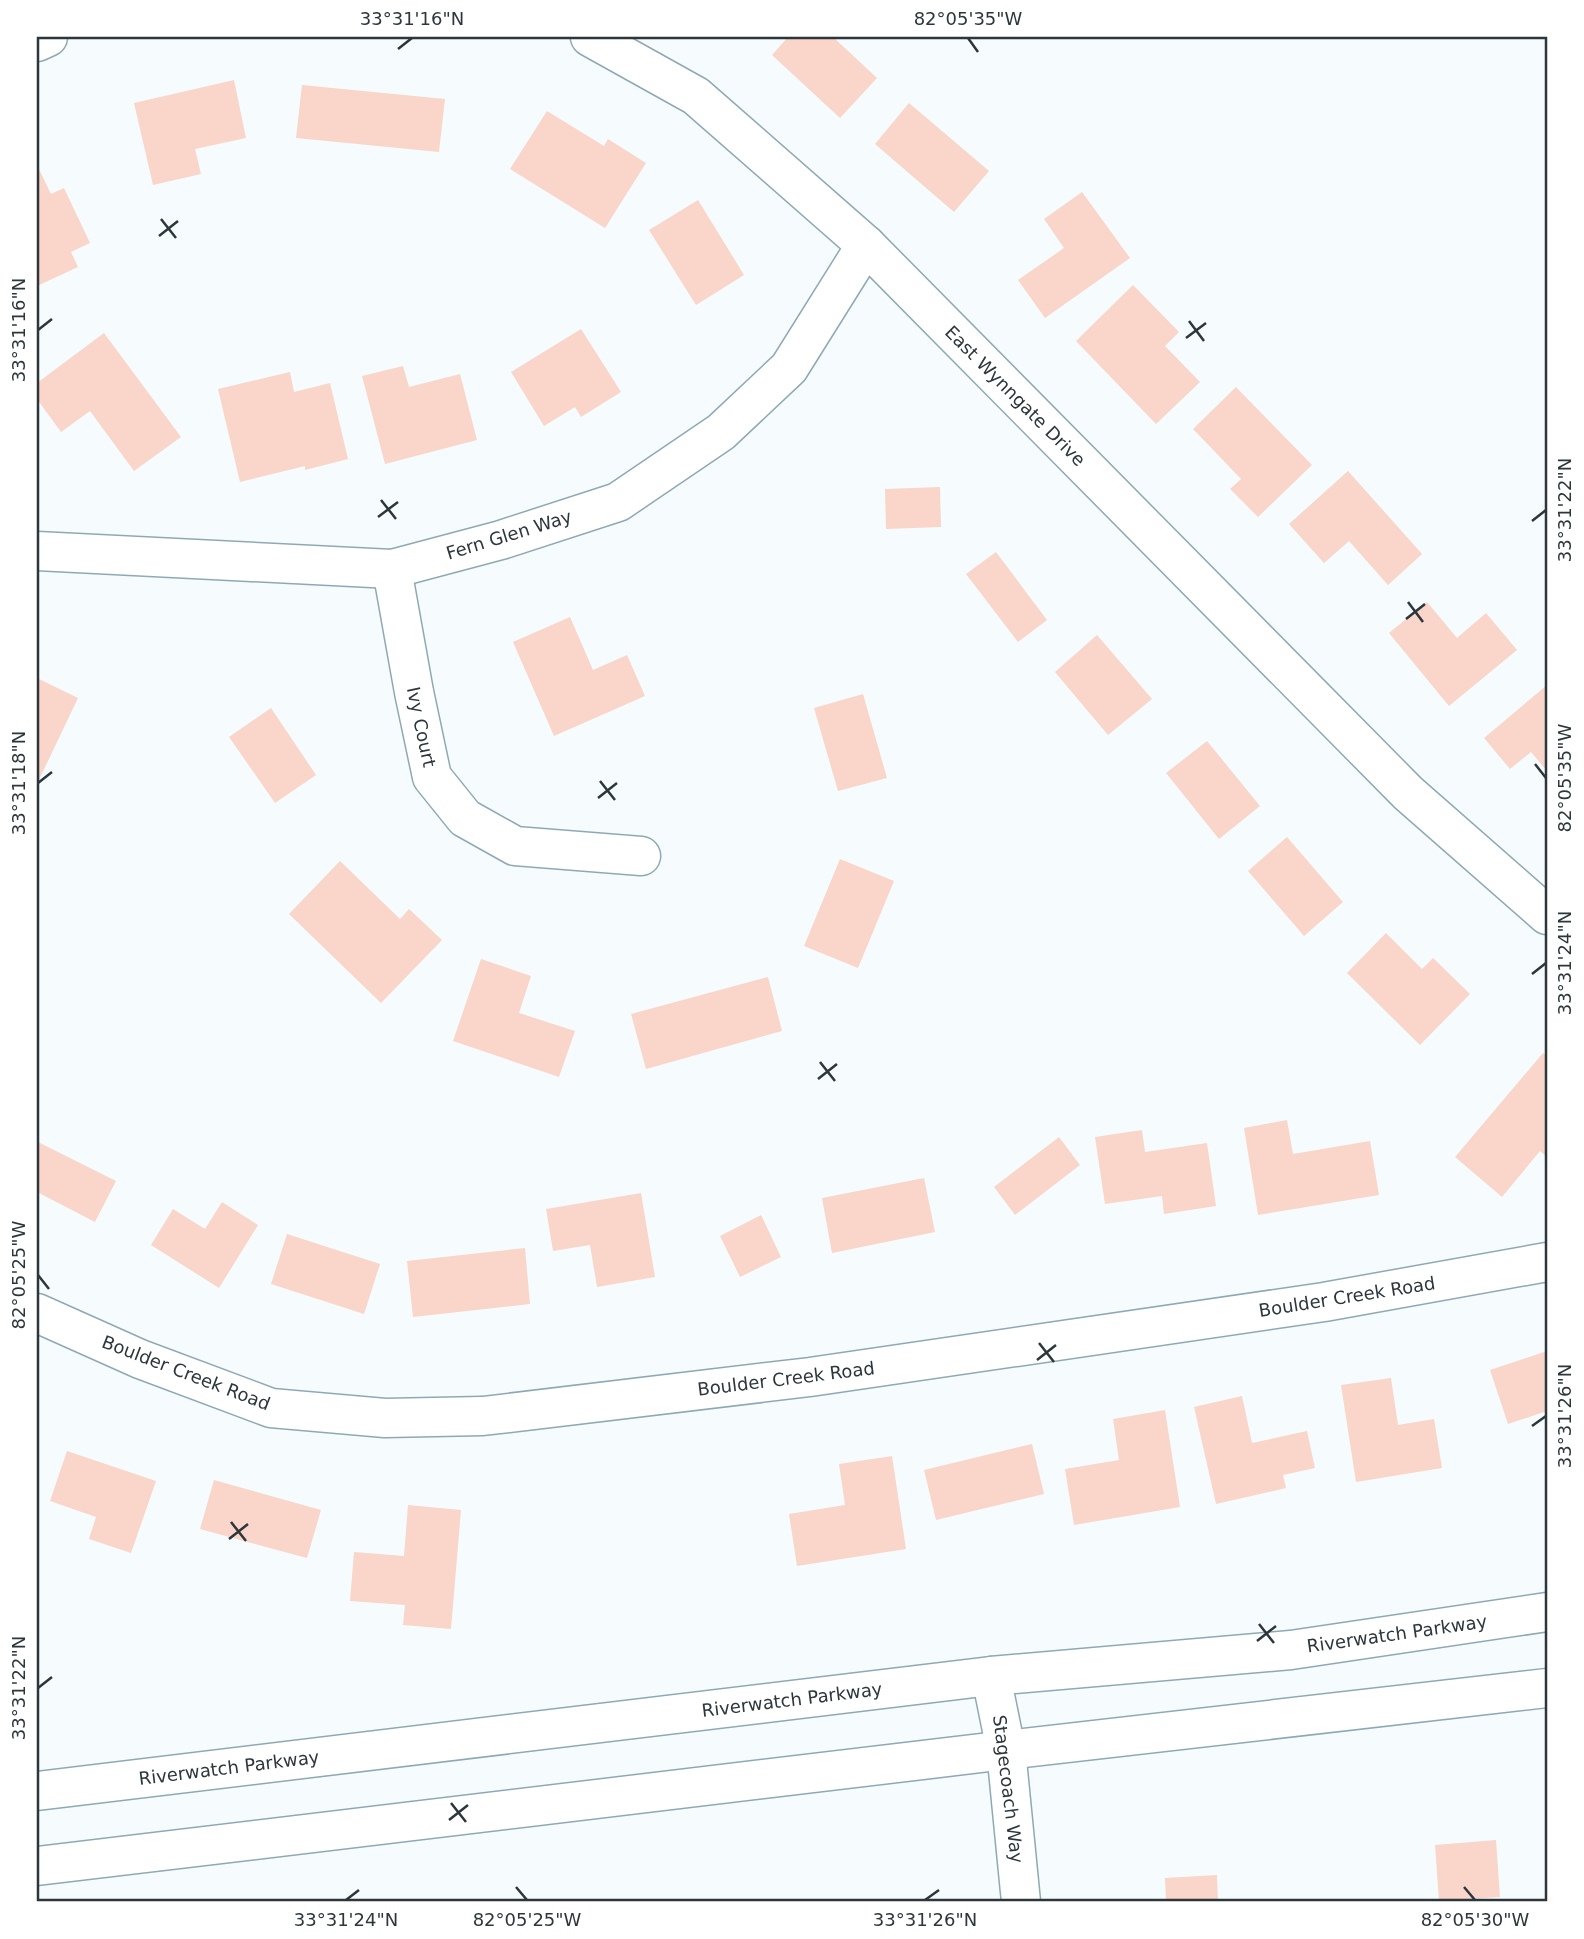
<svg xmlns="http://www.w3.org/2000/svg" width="1584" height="1939" font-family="'DejaVu Sans',sans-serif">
  <rect width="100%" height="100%" fill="#f6fcfe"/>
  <g fill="#f9d5ca">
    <path d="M788 37H833L877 78 840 118 772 55Z"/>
    <path d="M234 80 246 138 195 149 201 174 153 185 134 103Z"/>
    <path d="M302 85 445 99 439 152 296 138Z"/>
    <path d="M909 103 989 171 954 212 875 144Z"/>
    <path d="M547 111 604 146 608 139 646 163 605 228 510 169Z"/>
    <path d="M37 165 51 194 64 188 90 243 71 252 78 267 37 286Z"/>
    <path d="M1082 192 1130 258 1045 318 1018 280 1064 248 1044 219Z"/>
    <path d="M698 200 744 275 696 305 649 230Z"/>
    <path d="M1133 285 1179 332 1165 346 1200 382 1156 424 1076 341Z"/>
    <path d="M581 329 621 392 581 417 575 407 544 426 511 372Z"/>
    <path d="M104 333 181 437 134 471 90 411 61 432 37 399V383Z"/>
    <path d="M403 366 409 387 460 374 477 440 385 464 362 376Z"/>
    <path d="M290 372 294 392 330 383 348 459 305 470V466L240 482 218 389Z"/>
    <path d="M1236 387 1312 465 1258 517 1230 489 1241 479 1193 429Z"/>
    <path d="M1348 471 1422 554 1388 585 1349 541 1324 563 1289 524Z"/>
    <path d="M940 487 941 527 886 529 885 489Z"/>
    <path d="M996 552 1047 620 1018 642 966 574Z"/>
    <path d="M1427 602 1457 638 1486 613 1517 650 1449 706 1389 633Z"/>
    <path d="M570 617 593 670 627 655 645 696 554 736 513 642Z"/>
    <path d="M1097 635 1152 699 1108 735 1055 672Z"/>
    <path d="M37 678 78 698 37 784Z"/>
    <path d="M1547 685V771L1531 752 1510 769 1484 738Z"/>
    <path d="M863 694 887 778 838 791 814 708Z"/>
    <path d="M271 708 316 775 275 803 229 737Z"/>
    <path d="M1207 741 1260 806 1219 839 1166 773Z"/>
    <path d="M1287 837 1343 902 1304 936 1248 871Z"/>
    <path d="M840 859 894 881 858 968 804 946Z"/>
    <path d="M340 861 400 919 409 909 442 940 381 1003 289 914Z"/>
    <path d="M1386 933 1422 969 1433 958 1470 994 1420 1045 1347 973Z"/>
    <path d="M481 959 531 976 519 1013 575 1031 559 1077 453 1041Z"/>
    <path d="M768 977 782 1031 646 1069 631 1014Z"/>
    <path d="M1543 1053 1547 1056V1157L1540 1151 1502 1197 1455 1157Z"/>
    <path d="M1287 1120 1293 1154 1370 1141 1379 1195 1258 1215 1244 1128Z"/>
    <path d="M1142 1130 1145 1152 1207 1143 1216 1206 1164 1214 1162 1196 1105 1204 1095 1137Z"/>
    <path d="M1059 1137 1080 1165 1015 1215 994 1187Z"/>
    <path d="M38 1142 116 1181 95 1222 37 1192Z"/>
    <path d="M924 1178 935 1232 832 1253 822 1198Z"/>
    <path d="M641 1193 655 1277 597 1287 590 1245 553 1251 546 1209Z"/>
    <path d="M222 1202 258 1225 219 1288 151 1245 173 1209 205 1229Z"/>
    <path d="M761 1215 781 1257 740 1277 720 1236Z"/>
    <path d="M287 1234 380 1264 364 1314 271 1284Z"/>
    <path d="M525 1248 530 1304 413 1317 407 1261Z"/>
    <path d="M1547 1351V1411L1508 1424 1490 1370Z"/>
    <path d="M1391 1378 1398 1425 1434 1419 1442 1468 1356 1482 1341 1385Z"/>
    <path d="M1242 1396 1252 1443 1307 1431 1315 1468 1283 1475 1286 1488 1216 1504 1194 1407Z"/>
    <path d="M1165 1410 1180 1507 1074 1525 1065 1469 1119 1460 1113 1419Z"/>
    <path d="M1032 1444 1044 1494 936 1520 924 1470Z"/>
    <path d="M67 1451 156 1481 131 1553 89 1539 96 1517 50 1501Z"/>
    <path d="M892 1456 906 1549 797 1566 789 1514 845 1505 839 1464Z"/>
    <path d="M214 1480 321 1510 307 1558 200 1529Z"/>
    <path d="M408 1505 461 1510 451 1629 403 1625 405 1605 350 1601 354 1552 404 1556Z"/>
    <path d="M1496 1840 1500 1897 1439 1901 1435 1845Z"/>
    <path d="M1217 1875 1218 1902H1166L1165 1878Z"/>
  </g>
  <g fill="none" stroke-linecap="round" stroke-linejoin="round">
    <g stroke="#8fa9b4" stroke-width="41">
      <g id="minor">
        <path d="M590 37 696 96 866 245 1408 793 1547 915"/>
        <path d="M37 42 48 37"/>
        <path d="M37 551 392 569 501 540 618 502 721 432 789 368 866 245"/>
        <path d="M392 569 414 692 432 777 465 818 515 846 641 856"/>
        <path d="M37 1313 140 1359 271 1408 385 1418 483 1416 810 1377 1324 1302 1547 1262"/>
        <path d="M991 1676 1006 1750 1021 1902"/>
      </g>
    </g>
    <g stroke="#8fa9b4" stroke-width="41">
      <g id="major">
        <path d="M37 1791 991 1676 1291 1650 1547 1612"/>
        <path d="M37 1866 1006 1750 1547 1688"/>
      </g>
    </g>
    <use href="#minor" stroke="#fff" stroke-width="38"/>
    <use href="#major" stroke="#fff" stroke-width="38"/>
  </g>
  <path fill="none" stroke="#2c363b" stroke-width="2.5" d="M968 38 978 52M398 49 412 38M161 219 176 238M159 236 178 221M1189 321 1204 341M38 330 52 319M1186 338 1206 323M381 500 396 519M378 517 398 502M1532 521 1546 510M1408 602 1423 622M1406 619 1425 604M1535 764 1546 778M600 781 615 800M38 783 52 772M598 798 617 783M1532 974 1546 963M820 1062 835 1081M818 1079 837 1064M38 1275 49 1289M1039 1343 1054 1362M1037 1360 1056 1345M1532 1426 1546 1416M231 1522 246 1541M229 1539 248 1524M1259 1624 1274 1643M1257 1641 1276 1626M38 1688 52 1677M451 1803 466 1822M449 1820 468 1805M516 1887 527 1900M1464 1887 1475 1900M346 1900 359 1890M925 1900 939 1890"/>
  <g text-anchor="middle" stroke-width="5" stroke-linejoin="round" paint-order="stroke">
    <g font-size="18" fill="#2c363b" stroke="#fff">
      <text transform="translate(1015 396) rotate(45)" y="6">East Wynngate Drive</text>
      <text transform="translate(509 535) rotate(-17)" y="6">Fern Glen Way</text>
      <text transform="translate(421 727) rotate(78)" y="6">Ivy Court</text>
      <text transform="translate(1347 1297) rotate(-9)" y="6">Boulder Creek Road</text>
      <text transform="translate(186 1373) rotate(21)" y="6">Boulder Creek Road</text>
      <text transform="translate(786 1379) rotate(-7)" y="6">Boulder Creek Road</text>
      <text transform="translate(1397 1634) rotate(-8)" y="6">Riverwatch Parkway</text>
      <text transform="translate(792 1700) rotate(-7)" y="6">Riverwatch Parkway</text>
      <text transform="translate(229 1768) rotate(-7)" y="6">Riverwatch Parkway</text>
      <text transform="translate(1008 1789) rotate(83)" y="6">Stagecoach Way</text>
    </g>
  </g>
  <rect width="1584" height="1939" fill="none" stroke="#ffffff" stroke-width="77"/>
  <rect x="38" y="38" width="1508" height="1862" fill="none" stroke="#2c363b" stroke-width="2.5"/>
  <g font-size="18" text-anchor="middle" fill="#2c363b">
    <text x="412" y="25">33°31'16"N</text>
    <text x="968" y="25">82°05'35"W</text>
    <text transform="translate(19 330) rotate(-90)" y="6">33°31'16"N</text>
    <text transform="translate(1565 510) rotate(-90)" y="6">33°31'22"N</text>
    <text transform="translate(1565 778) rotate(-90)" y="6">82°05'35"W</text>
    <text transform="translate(19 783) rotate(-90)" y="6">33°31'18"N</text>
    <text transform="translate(1565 963) rotate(-90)" y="6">33°31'24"N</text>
    <text transform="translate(19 1275) rotate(-90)" y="6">82°05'25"W</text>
    <text transform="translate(1565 1416) rotate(-90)" y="6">33°31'26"N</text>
    <text transform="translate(19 1688) rotate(-90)" y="6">33°31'22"N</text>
    <text x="346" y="1926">33°31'24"N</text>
    <text x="527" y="1926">82°05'25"W</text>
    <text x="925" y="1926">33°31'26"N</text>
    <text x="1475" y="1926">82°05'30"W</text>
  </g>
</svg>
